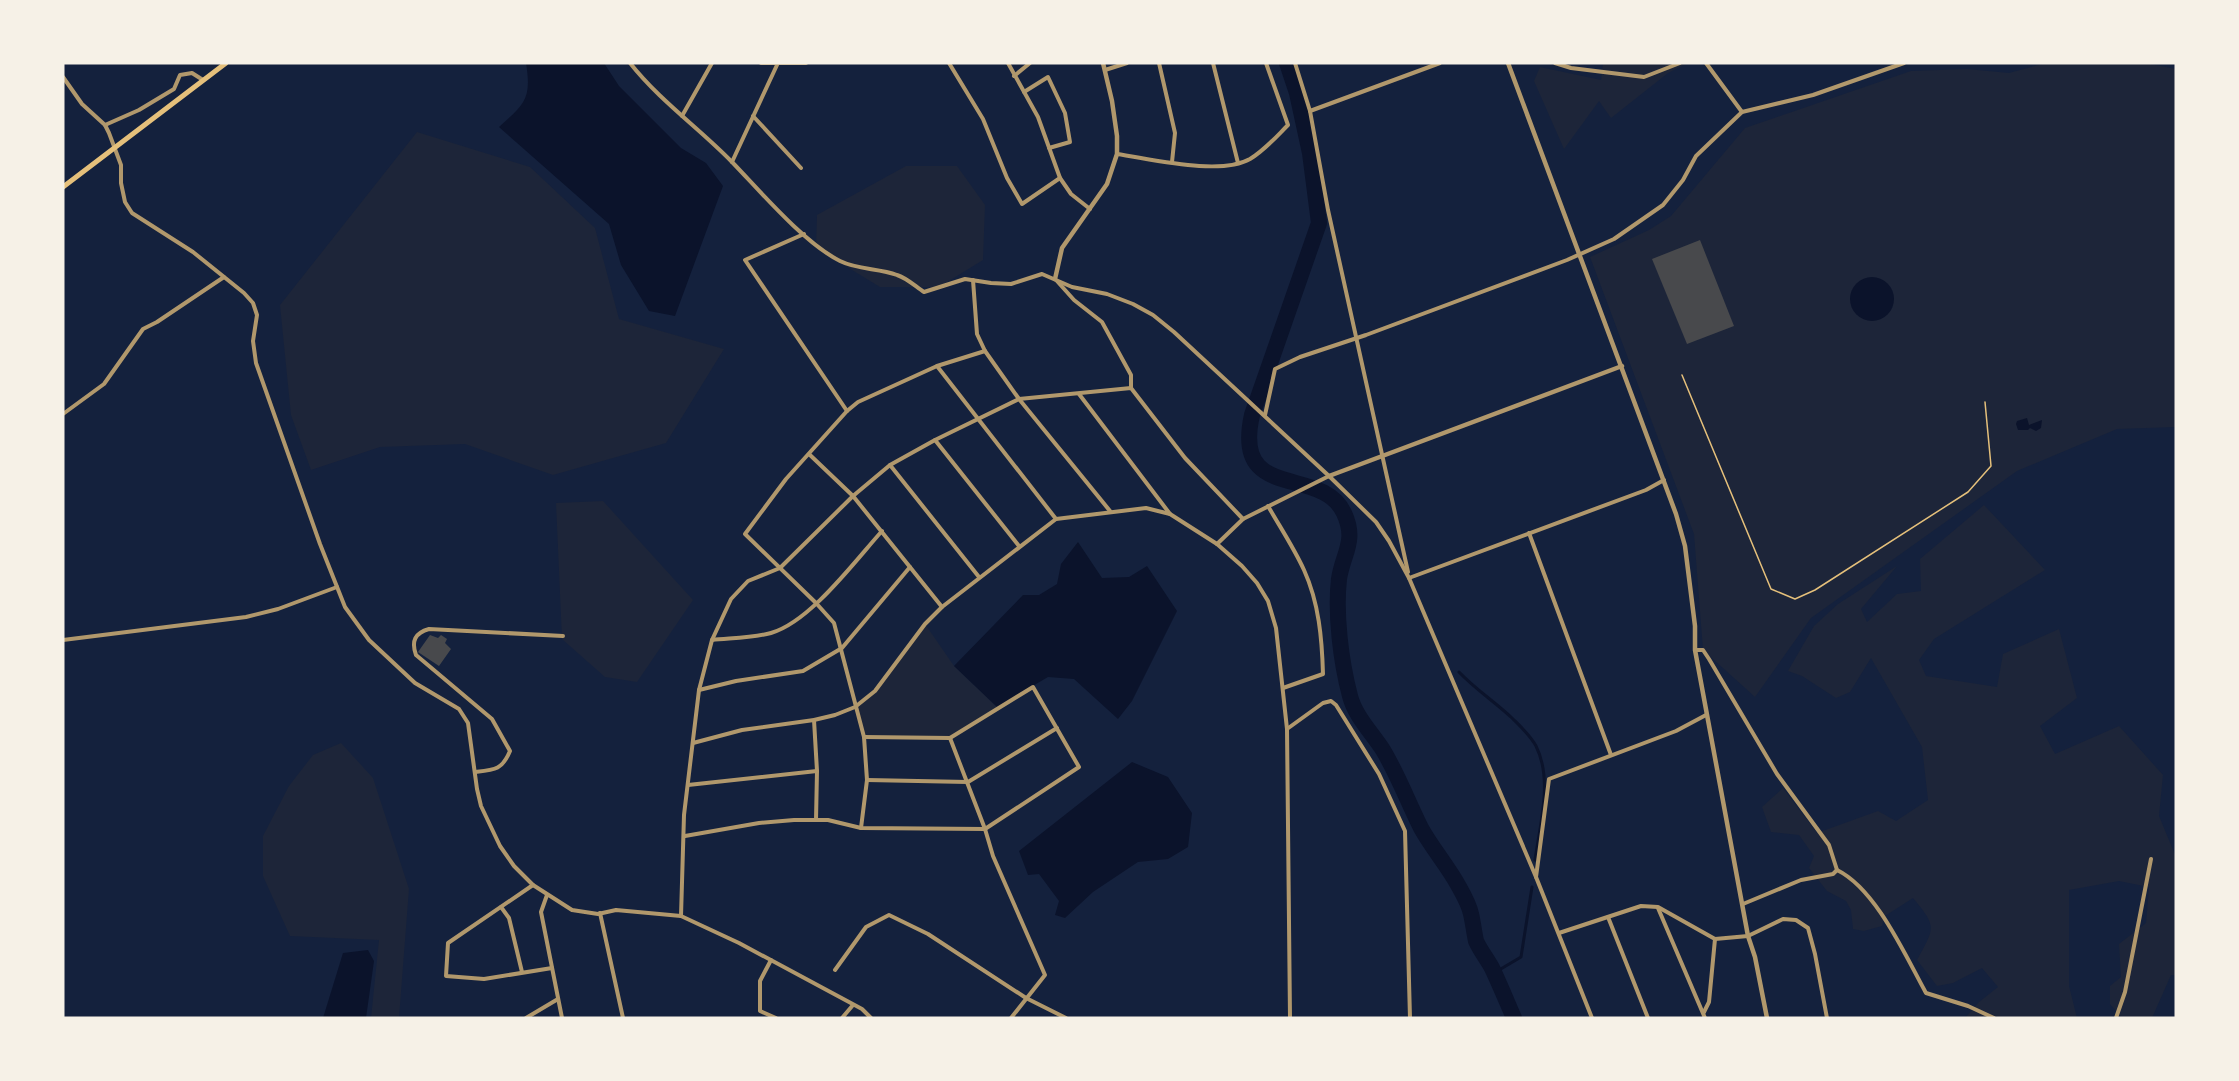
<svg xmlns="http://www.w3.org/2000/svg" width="2239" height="1081" font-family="Helvetica,sans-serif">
  <rect width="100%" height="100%" fill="#14213d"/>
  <g fill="#1d2539">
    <path d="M1603 63H1688L1668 73 1611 118 1599 101 1564 149 1534 81 1540 67 1601 80Z"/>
    <path d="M2046 63H2145L2176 69V427L2117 429 2017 471 1811 618 1755 697 1703 650 1694 534 1590 257 1649 230 1671 216 1745 128 1911 71 1967 69 2009 73Z"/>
    <path d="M417 132 530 167 595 228 619 319 724 349 666 443 553 475 465 444 380 447 311 470 291 415 280 305Z"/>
    <path d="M906 166H957L985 205 983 260 939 287H880L816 248 817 215Z"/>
    <path d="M603 501 693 600 637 682 605 677 562 639 556 503Z"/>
    <path d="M1984 505 2045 570 1934 639 1919 660 1926 676 1997 687 2003 654 2059 629 2077 698 2040 726 2055 754 2119 726 2163 775 2159 816 2176 857V975H2171L2152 1018H2122L2110 1004V986L2121 977 2119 944 2146 923 2149 887 2119 881 2069 890V986L2077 1018H1965L1979 1002 1998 987 1982 968 1953 983 1937 986 1917 960C1935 927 1937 927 1913 898L1885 916 1882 926 1864 931 1853 929 1851 910 1846 901 1827 891 1809 868 1814 856 1799 835 1771 832 1762 807 1783 788 1817 833 1878 811 1896 821 1928 800 1922 747 1871 658 1850 692 1836 698 1802 676 1788 671 1814 626 1838 604 1897 566 1861 609 1867 622 1897 594 1921 591 1920 559Z"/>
    <path d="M925 624 954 666 997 707 950 738 864 737 855 707 875 691Z"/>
    <path d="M341 743 373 778 409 889 399 1018H371L379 940 290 936 263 876V836L289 786 313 755Z"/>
  </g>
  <g fill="#0b132b">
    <path d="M526 63H604L619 86 681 148 706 163 723 186 675 316 649 311 621 265 609 224 499 127C524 104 532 100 526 63Z"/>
    <circle cx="1872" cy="299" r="22"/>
    <path d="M2027 418 2029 425 2042 420 2041 428 2036 431 2030 428 2028 430H2018L2016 424 2017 421Z"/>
    <path d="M1078 542 1102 578 1129 577 1147 566 1177 611 1132 701 1118 719 1074 679 1048 677 997 707 954 666 1023 595H1039L1057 584 1061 564Z"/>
    <path d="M1132 762 1168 777 1192 813 1188 847 1168 859 1138 862 1093 892 1065 918 1055 915 1059 901 1039 874 1028 875 1019 851Z"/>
    <path d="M368 950 374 961 366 1018H323L343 953Z"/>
  </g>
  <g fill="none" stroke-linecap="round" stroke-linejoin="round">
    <g stroke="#0b132b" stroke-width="3">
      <path d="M1459 672C1475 689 1495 702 1512 718 1520 726 1530 735 1536 746 1553 780 1540 824 1535 860"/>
      <path d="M1494 973 1521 957 1532 887"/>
    </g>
    <path stroke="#0b132b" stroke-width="16" d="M1287 63 1297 93 1310 153 1319 223 1252 415C1232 504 1321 464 1344 513 1357 541 1343 553 1339 579 1335 614 1341 662 1350 696 1355 716 1372 733 1383 750 1398 775 1408 802 1421 828 1432 848 1447 865 1458 885 1463 894 1469 904 1471 914 1473 922 1474 932 1476 941 1480 950 1487 959 1492 968 1500 985 1507 1002 1514 1018"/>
  </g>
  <g fill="#48494c">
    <path d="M1700 240 1734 326 1687 344 1652 259Z"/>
    <path d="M430 635 438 638 441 635 447 639 445 643 451 649 439 666 418 652Z"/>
  </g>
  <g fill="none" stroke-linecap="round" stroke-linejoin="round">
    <path stroke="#e5c07b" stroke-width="1.5" d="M1682 375 1771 589 1795 599 1815 590 1968 492 1991 466 1985 402"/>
    <g stroke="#b1986c" stroke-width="4">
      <path d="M630 63C660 101 699 128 732 162 760 191 804 243 840 261 858 270 879 268 897 275 907 278 916 287 924 292L965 279 991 283 1011 284 1042 274 1072 287 1107 294 1133 304 1153 315 1174 332 1329 476 1376 522 1389 541 1409 578 1536 877 1592 1018"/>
      <path d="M761 63H806"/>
      <path d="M949 63 983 119 1007 178 1022 204 1060 178"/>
      <path d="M1008 63 1038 117 1060 178 1071 194 1090 209"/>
      <path d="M1159 63 1175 133 1172 162"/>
      <path d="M1213 63 1238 163"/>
      <path d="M1295 63 1310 111 1328 210 1408 572"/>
      <path d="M1555 63 1571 68 1644 77 1680 63"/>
      <path d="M1706 63 1742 112"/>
      <path d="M1105 70 1127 63"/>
      <path d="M1014 76 1030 63"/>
      <path d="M63 77 82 104 105 125 109 133 121 165V183L125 202 132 213 193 252 244 293 253 303 257 315 253 341 256 363 320 544 345 607 369 640 415 683 459 709 468 723 477 789 481 806 500 846 514 866 533 885 572 910 598 914 616 910 681 916 739 943 862 1009 871 1018"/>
      <path d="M1024 92 1048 77 1065 113 1070 142 1049 148"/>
      <path d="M1310 111 1440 63"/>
      <path d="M682 116 712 63"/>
      <path d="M753 116 801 168"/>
      <path d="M105 125 139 110 174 89 180 75 192 73 203 80"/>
      <path d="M1117 154C1152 159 1220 176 1250 159 1265 150 1276 137 1288 125L1266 63"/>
      <path d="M732 162 777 65"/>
      <path d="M804 234 745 260 847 411"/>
      <path d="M973 280 977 334 985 351 1019 399 1110 511"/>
      <path d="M1057 281 1074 300 1102 322 1131 375V388"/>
      <path d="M937 366 1056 519"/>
      <path d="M1079 394 1170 514"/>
      <path d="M63 414 104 384 143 329 157 322 224 277"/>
      <path d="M1265 415 1275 369 1300 357 1366 335 1567 260 1614 239 1663 205 1683 180 1696 156 1742 112 1813 95 1904 63"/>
      <path d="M935 440 1019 546"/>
      <path d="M810 455 853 496 942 607"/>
      <path d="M890 465 979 577"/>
      <path d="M1268 506C1280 527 1294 548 1304 570 1319 603 1322 639 1323 674L1283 688"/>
      <path d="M1529 533 1611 755"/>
      <path d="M1217 544 1243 519 1329 476"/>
      <path d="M1409 578 1646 490 1664 480"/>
      <path d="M63 640 246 617 278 609 337 587"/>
      <path d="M712 640C731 638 752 638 771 633 810 622 855 561 882 531"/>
      <path d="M1695 650H1703L1709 659 1777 774 1829 845 1837 870C1876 889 1905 955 1926 993L1968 1006 1994 1018"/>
      <path d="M699 690 736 681 803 671 842 648 910 567"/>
      <path d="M814 720 817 771 816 820"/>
      <path d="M1287 729 1323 703 1331 701 1336 705 1379 774 1405 831 1410 1018"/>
      <path d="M950 738 985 829 993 856 1045 975 1011 1018"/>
      <path d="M693 743 742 730 814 720 835 715 855 707 875 691 925 624 942 607 1056 519 1146 508 1170 514 1217 544 1242 566 1257 583 1268 601 1276 628 1287 729 1290 1018"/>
      <path d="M475 772C495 770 502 770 510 751L492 719 416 655C411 641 415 633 429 629L563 636"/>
      <path d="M867 780 968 782 1057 728"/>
      <path d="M688 785 817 771"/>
      <path d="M861 828 867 780 864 737 834 623 816 603 745 534 786 479 847 411 858 402 937 366 985 351"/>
      <path d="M685 836 759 823 794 820H828L861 828 985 829 1079 767 1033 687 950 738 864 737"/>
      <path d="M1536 877 1549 779 1676 731 1706 715"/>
      <path d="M533 885 448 943 446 976 484 979 552 968"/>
      <path d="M547 895 541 912 562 1018"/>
      <path d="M1743 904 1801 880 1833 874 1837 870"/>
      <path d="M501 907 509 918 522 972"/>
      <path d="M1658 908 1705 1018"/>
      <path d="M600 913 623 1018"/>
      <path d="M681 916 684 815 699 690 712 640 731 599 748 581 780 568 853 496 890 465 935 440 1019 399 1131 388 1185 458 1243 519"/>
      <path d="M1608 917 1648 1018"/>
      <path d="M1559 933 1641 906 1658 907 1715 939 1748 936 1783 919 1796 920 1808 928 1815 954 1827 1018"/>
      <path d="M771 960 760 981V1011L776 1018"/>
      <path d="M835 970 866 927 889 915 928 934 1026 998 1066 1018"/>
      <path d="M1704 1012 1709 1002 1715 939"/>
      <path d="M526 1018 558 999"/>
      <path d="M842 1018 853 1005"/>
      <path d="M2116 1018 2125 992 2151 859"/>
    </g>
    <g stroke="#b1986c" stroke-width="4.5">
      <path d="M1508 63 1676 514 1685 546 1695 626V650L1748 936 1755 957 1767 1018"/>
      <path d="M1055 279 1062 248 1107 184 1117 154V136L1112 101 1103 63"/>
      <path d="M1329 476 1622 366"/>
    </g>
    <path stroke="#e5c07b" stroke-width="5" d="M63 187 226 63"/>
  </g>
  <rect width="2239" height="1081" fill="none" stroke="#f6f1e7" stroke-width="129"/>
</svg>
